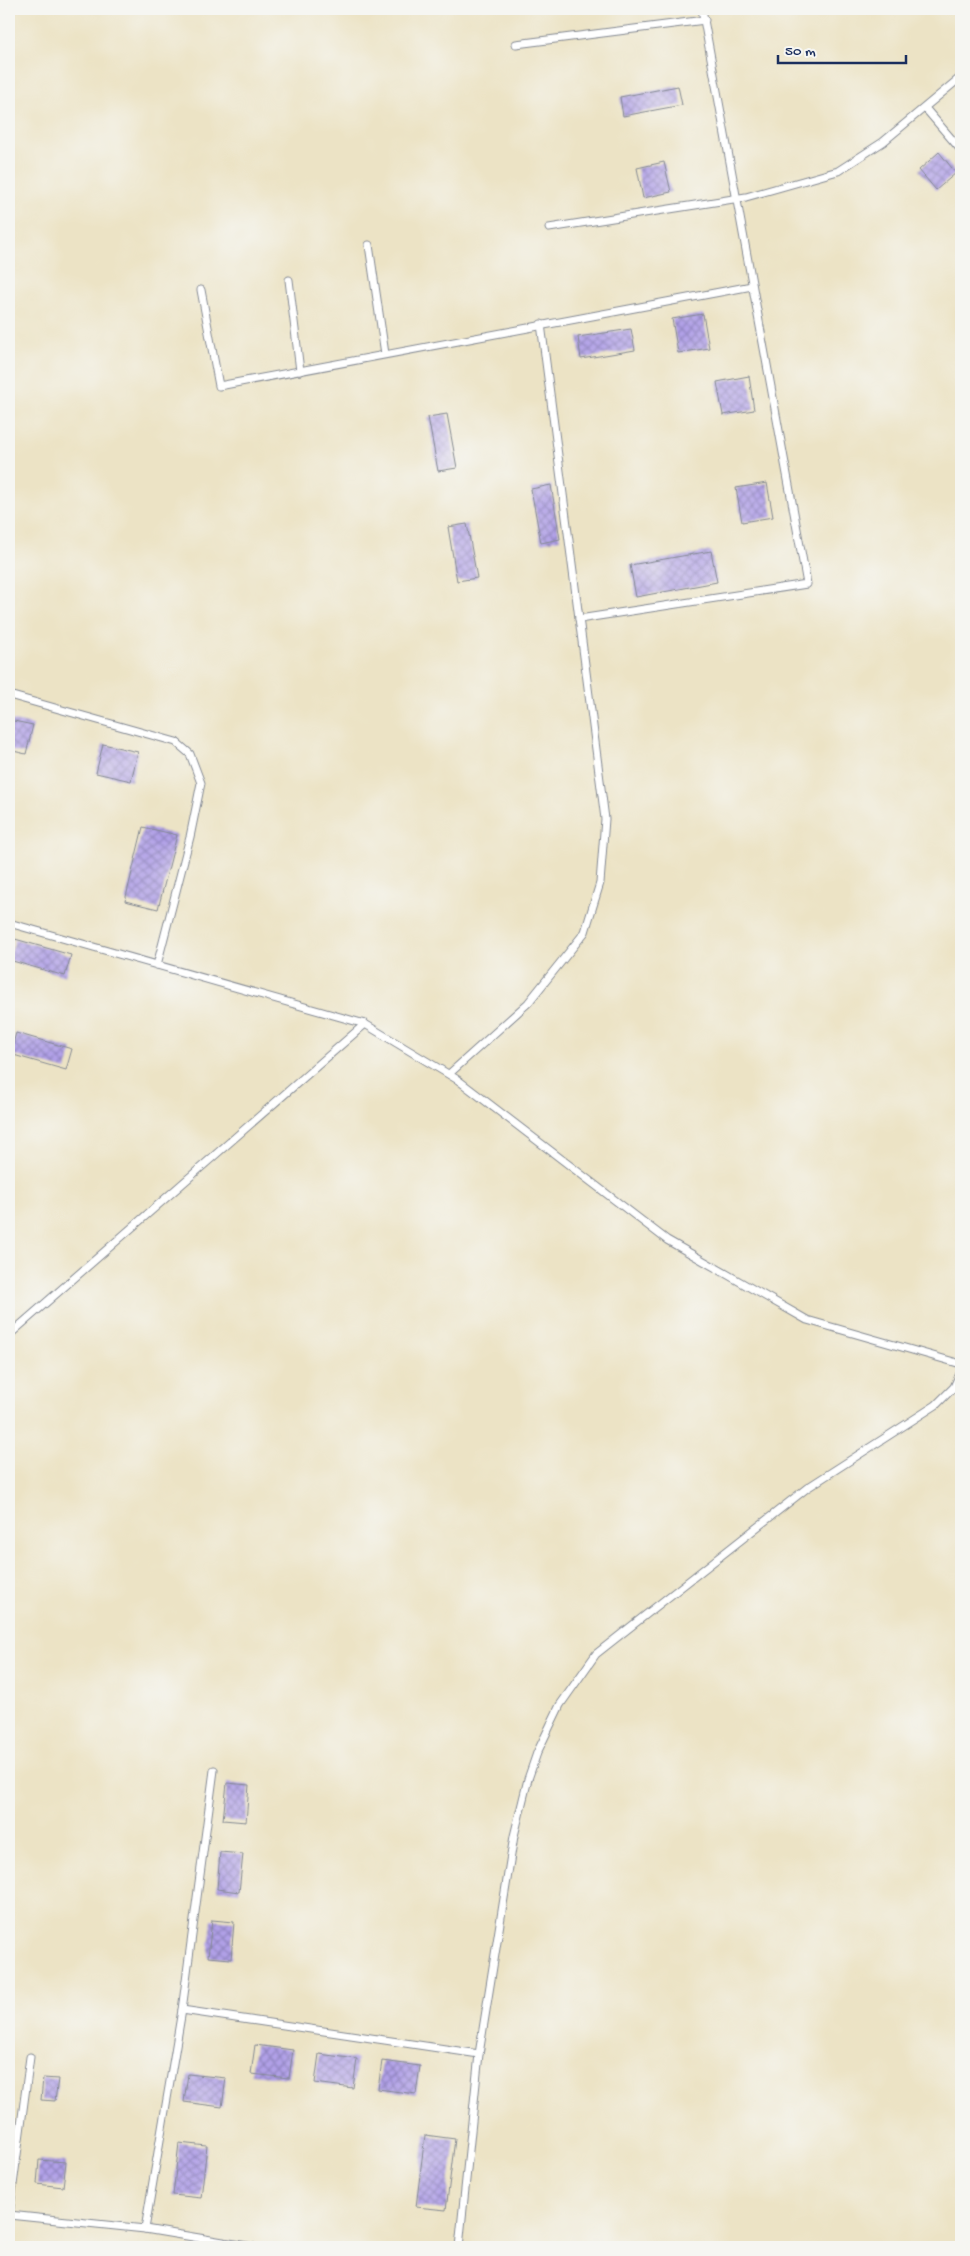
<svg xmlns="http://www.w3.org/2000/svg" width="970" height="2256" font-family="'Gochi Hand',sans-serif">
  <defs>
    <pattern id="building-cross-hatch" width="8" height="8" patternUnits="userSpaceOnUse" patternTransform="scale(1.25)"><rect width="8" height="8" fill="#b1a0e7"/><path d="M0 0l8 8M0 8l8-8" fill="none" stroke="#8f83be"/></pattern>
  </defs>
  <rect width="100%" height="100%" fill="#f6f6f2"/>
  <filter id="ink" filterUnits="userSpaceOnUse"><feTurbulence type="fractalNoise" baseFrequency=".02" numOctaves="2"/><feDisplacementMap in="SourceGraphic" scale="10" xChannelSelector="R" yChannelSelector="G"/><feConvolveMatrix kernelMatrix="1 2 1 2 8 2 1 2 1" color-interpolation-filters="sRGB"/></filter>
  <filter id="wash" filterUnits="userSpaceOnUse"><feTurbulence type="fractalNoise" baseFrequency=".0096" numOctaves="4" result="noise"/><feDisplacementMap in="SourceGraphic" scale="20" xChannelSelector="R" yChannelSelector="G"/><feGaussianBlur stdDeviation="1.12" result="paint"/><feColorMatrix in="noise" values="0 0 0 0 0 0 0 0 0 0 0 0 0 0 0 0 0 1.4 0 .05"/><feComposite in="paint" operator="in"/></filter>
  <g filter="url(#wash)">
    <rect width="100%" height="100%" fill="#ece3c5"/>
    <g id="blocks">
      <g fill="url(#building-cross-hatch)">
        <path d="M678 86 682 105 623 116 620 97Z"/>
        <path d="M939 152 956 173 936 190 919 170Z"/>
        <path d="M664 162 671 192 643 198 637 168Z"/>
        <path d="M703 314 709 348 678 353 672 319Z"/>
        <path d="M631 329 635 350 581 359 578 337Z"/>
        <path d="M749 376 754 410 723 415 717 382Z"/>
        <path d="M447 414 457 468 438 471 428 417Z"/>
        <path d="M767 483 773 517 742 522 736 488Z"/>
        <path d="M551 485 560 539 541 543 531 489Z"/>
        <path d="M467 524 477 578 457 581 448 527Z"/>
        <path d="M711 551 717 582 636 597 630 565Z"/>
        <path d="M9 720 33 725 26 754 9 750Z"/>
        <path d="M103 744 138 752 131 781 96 773Z"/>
        <path d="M143 827 177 835 158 909 125 901Z"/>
        <path d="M15 939 71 955 65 976 9 960Z"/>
        <path d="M16 1033 72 1049 66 1070 10 1054Z"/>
        <path d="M227 1783 249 1785 246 1822 223 1820Z"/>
        <path d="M220 1852 243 1854 239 1892 217 1889Z"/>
        <path d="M212 1920 234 1922 231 1959 208 1957Z"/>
        <path d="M255 2045 293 2050 289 2078 251 2074Z"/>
        <path d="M319 2054 357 2059 353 2088 315 2083Z"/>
        <path d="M382 2061 420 2066 416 2094 378 2089Z"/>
        <path d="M188 2074 226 2078 222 2107 184 2102Z"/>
        <path d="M43 2078 58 2079 55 2101 41 2100Z"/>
        <path d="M425 2135 455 2139 446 2210 416 2207Z"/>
        <path d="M179 2143 207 2146 201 2198 173 2195Z"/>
        <path d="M39 2160 66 2162 63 2187 37 2184Z"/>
      </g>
    </g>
  </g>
  <g filter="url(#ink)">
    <use href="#blocks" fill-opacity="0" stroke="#848992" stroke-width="1"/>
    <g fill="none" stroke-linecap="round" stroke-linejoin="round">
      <g stroke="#848992" stroke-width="9">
        <g id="lane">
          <path d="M516 44 705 20"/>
          <path d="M925 108 961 150"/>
          <path d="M549 228 746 197 838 171 883 142 961 77"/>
          <path d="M369 245 385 354"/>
          <path d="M289 280 300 371"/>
          <path d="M201 290 219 386 752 286"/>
          <path d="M579 619 807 584 702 9"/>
          <path d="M9 695 176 742 190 754 201 783 190 837 157 965"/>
          <path d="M9 923 365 1024 458 1080 667 1240 807 1320 961 1364"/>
          <path d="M449 1074 528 1003 585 932 600 883 605 819 541 324"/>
          <path d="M9 1335 365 1024"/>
          <path d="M182 2010 479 2054"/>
          <path d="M9 2215 145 2229 253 2247"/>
          <path d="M9 2215 30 2057"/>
          <path d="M145 2229 182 2010 214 1770"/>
          <path d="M459 2247 479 2054 514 1836 528 1779 537 1753 560 1705 596 1654 807 1488 936 1405 954 1387 961 1372"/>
        </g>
      </g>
      <use href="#lane" stroke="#fff" stroke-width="7"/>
    </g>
  </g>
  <rect width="970" height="2256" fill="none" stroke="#f6f6f2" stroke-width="30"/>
  <path d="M778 55v8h128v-8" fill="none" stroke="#1b2f5e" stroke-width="2.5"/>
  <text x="785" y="55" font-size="15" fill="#1b2f5e" stroke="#f6f6f2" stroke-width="4" paint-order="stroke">50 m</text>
</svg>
